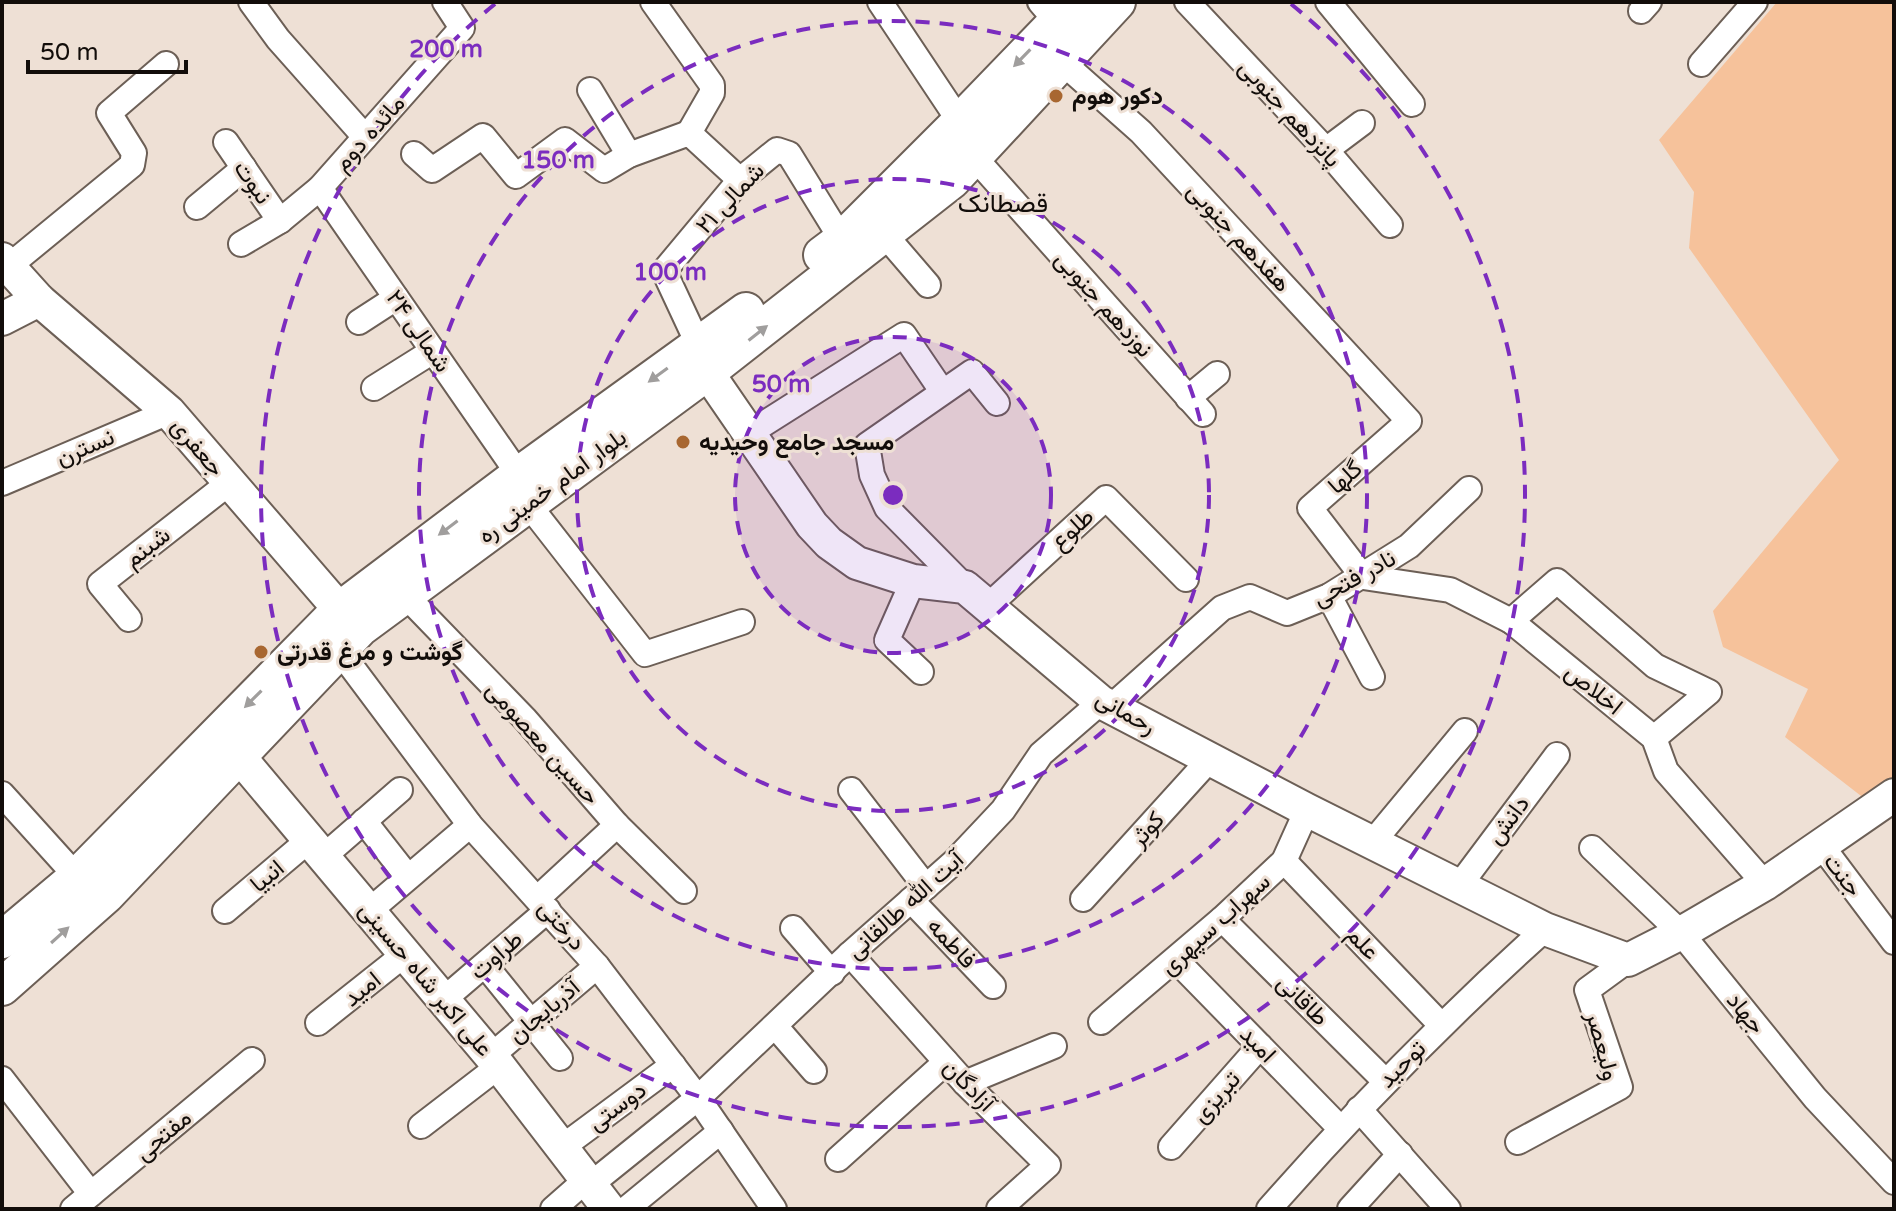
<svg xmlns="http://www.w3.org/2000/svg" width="1896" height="1211" font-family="'Varela Round',Vazirmatn,sans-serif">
  <rect width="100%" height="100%" fill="#eee0d5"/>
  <path fill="#f6c29b" d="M1777 2H1894V800L1865 799 1785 737 1808 689 1723 647 1713 611 1839 460 1689 248 1694 192 1659 140Z"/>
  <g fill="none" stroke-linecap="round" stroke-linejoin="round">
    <g stroke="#6c5f56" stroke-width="28">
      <g id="minor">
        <path d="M251 2 278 39 365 137"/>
        <path d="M653 2 712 85V93L689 133"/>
        <path d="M880 2 960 122"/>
        <path d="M1040 2 1057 22"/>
        <path d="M1187 2 1326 150 1390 225"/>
        <path d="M1328 2 1412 104"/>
        <path d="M1641 11 1649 2"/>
        <path d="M1061 61 1141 132 1409 421 1310 508 1363 577 1450 590 1511 621 1654 738 1666 771 1765 884"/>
        <path d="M1701 64 1755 2"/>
        <path d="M590 90 629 155"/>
        <path d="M226 142 280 221"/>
        <path d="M1326 150 1362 123"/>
        <path d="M414 154 432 170 483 136 516 176 565 140 604 170 629 155 689 133 740 180"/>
        <path d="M975 158 1203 414"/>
        <path d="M320 188 519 475"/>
        <path d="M197 207 244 168"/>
        <path d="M885 235 928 285"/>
        <path d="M241 244 280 221 320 188 462 28 445 2"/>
        <path d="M9 266 132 165 134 153 109 113 166 64"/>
        <path d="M359 322 396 298"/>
        <path d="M699 346 664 271 740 180 777 150 789 154 842 240"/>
        <path d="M374 388 433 351"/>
        <path d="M1188 398 1217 374"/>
        <path d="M751 432 904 335 942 391"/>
        <path d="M2 483 169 412"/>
        <path d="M528 504 645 654 742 622"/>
        <path d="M913 581 887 640 921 672"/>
        <path d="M965 587 887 508 872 475 867 445 972 372 997 403"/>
        <path d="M404 594 525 719 617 825 684 891"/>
        <path d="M1329 596 1372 677"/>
        <path d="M989 605 1106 498 1186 579"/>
        <path d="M129 619 100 584 229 483"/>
        <path d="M1511 621 1557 581 1655 666 1709 692 1654 738"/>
        <path d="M339 650 470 825 597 966 698 1098 774 1209"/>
        <path d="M1111 707 1222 608 1250 597 1287 613 1329 596 1409 546 1469 489"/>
        <path d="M851 790 926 887"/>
        <path d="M2 794 77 877"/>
        <path d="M364 821 408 877"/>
        <path d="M1372 843 1465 731"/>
        <path d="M1821 845 1894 942"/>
        <path d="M1592 848 1681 933 1815 1098 1894 1182"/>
        <path d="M323 857 400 790"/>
        <path d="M1284 861 1441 1025"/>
        <path d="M1459 886 1557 755"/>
        <path d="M538 898 617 825"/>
        <path d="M1083 899 1210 759"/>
        <path d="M911 900 993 986"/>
        <path d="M225 911 309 840"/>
        <path d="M369 911 470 825"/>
        <path d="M1222 919 1385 1081"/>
        <path d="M793 928 832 973"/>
        <path d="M850 954 965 1083 1048 1165 999 1209"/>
        <path d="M1176 960 1340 1128"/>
        <path d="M485 965 560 1058"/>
        <path d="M443 1000 548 910"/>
        <path d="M1101 1022 1222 919 1284 861 1307 810"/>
        <path d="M318 1023 405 954"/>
        <path d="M775 1026 814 1071"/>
        <path d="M491 1056 597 966"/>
        <path d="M2 1079 91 1194"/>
        <path d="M965 1083 1054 1046"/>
        <path d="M1359 1109 1448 1209"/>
        <path d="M421 1126 499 1066"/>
        <path d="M1518 1142 1620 1087 1587 990 1628 960"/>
        <path d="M1171 1147 1260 1046"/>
        <path d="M561 1148 673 1065"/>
        <path d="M838 1159 946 1062"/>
        <path d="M590 1185 698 1098 850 954 954 862 1003 810 1041 754 1101 702"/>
        <path d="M73 1209 252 1060"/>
        <path d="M553 1209 586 1180"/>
        <path d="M626 1209 721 1131"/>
        <path d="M1269 1209C1356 1110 1447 1017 1545 929"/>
        <path d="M1350 1209 1400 1154"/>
      </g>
    </g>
    <g stroke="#6c5f56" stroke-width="36">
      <g id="tertiary">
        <path d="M2 259 39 300 169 412 340 610"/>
        <path d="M2 319 39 300"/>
        <path d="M700 349 707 372 812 525 829 543 857 563 913 581 965 587 1101 702 1307 810 1545 929 1628 960 1681 933 1765 884 1894 795"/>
        <path d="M237 754 499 1066 609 1209"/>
      </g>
    </g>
    <g stroke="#6c5f56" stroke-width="40">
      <g id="secondary">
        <path d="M822 255 842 240 960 122 1076 2"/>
        <path d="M2 940 77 877 340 610 519 475 746 311"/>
        <path d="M2 987 106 895 360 628 707 372 952 180 1117 2"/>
      </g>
    </g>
    <use href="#minor" stroke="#fff" stroke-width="24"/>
    <use href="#tertiary" stroke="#fff" stroke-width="32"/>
    <use href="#secondary" stroke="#fff" stroke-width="36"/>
  </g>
  <defs><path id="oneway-solid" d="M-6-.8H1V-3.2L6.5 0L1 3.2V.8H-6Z" transform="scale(2)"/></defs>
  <g fill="#a09e9d">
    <use href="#oneway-solid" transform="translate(1022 58) rotate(134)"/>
    <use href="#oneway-solid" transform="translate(758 333) rotate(-38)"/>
    <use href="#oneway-solid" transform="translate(658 375) rotate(144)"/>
    <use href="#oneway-solid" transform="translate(448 528) rotate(143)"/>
    <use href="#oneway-solid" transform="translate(253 699) rotate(135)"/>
    <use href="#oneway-solid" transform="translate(60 935) rotate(-42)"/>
  </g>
  <circle cx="893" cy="495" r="158" fill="#7b2cbf" fill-opacity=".12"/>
  <g fill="none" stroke="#7b2cbf" stroke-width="4" stroke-dasharray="14 10">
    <circle cx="893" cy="495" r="158"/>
    <circle cx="893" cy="495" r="316"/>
    <circle cx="893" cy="495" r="474"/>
    <path d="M1291 4A632 632 0 1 1 495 4"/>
  </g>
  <g fill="#a86731" stroke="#eee0d5" stroke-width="3">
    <circle cx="1056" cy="96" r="8"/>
    <circle cx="683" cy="442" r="8"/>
    <circle cx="261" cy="652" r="8"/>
  </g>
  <g text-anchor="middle" stroke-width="6" stroke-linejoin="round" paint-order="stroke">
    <g font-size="24" font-weight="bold" fill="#120d0a" stroke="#eee0d5" text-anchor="start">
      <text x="1072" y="104">دکور هوم</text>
      <text x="699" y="450">مسجد جامع وحیدیه</text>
      <text x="277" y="660">گوشت و مرغ قدرتی</text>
    </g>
    <g font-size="24" fill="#120d0a" stroke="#eee0d5">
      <text transform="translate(1290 113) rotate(47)" y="8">پانزدهم جنوبی</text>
      <text transform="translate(369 133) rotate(-48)" y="8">مائده دوم</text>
      <text transform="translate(253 182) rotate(55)" y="8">نبوت</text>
      <text transform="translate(730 198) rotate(-47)" y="8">۲۱ شمالی</text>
      <text transform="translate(1239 237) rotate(47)" y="8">هفدهم جنوبی</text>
      <text transform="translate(1104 304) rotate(48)" y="8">نوزدهم جنوبی</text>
      <text transform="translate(419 331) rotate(55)" y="8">۲۴ شمالی</text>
      <text transform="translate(85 447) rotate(-23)" y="8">نسترن</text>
      <text transform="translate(198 447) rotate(50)" y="8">جعفری</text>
      <text transform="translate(1345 477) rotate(-42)" y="8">گلها</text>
      <text transform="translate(552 486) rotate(-36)" y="8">بلوار امام خمینی ره</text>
      <text transform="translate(1072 529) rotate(-42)" y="8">طلوع</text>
      <text transform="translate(147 547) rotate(-38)" y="8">شبنم</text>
      <text transform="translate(1354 578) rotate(-29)" y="8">نادر فتحی</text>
      <text transform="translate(1594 689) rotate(39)" y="8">اخلاص</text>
      <text transform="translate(1126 712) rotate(30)" y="8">رحمانی</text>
      <text transform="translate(543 743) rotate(48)" y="8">حسین معصومی</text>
      <text transform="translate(1508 820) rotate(-53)" y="8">دانش</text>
      <text transform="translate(1147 829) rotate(-48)" y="8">کوثر</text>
      <text transform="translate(1843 875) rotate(53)" y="8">جنت</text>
      <text transform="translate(267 876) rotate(-40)" y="8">انبیا</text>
      <text transform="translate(905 905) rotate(-42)" y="8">آیت الله طالقانی</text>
      <text transform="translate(1215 924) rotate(-42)" y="8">سهراب سپهری</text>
      <text transform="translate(562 925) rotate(49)" y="8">درختی</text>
      <text transform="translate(952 943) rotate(47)" y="8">فاطمه</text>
      <text transform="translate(1363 943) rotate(46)" y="8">علم</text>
      <text transform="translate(496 955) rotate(-41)" y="8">طراوت</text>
      <text transform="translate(426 979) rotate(50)" y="8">علی اکبر شاه حسینی</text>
      <text transform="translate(362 989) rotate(-39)" y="8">امید</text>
      <text transform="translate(1303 1000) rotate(45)" y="8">طاقانی</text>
      <text transform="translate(544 1011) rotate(-40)" y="8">آذربایجان</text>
      <text transform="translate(1746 1013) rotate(51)" y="8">جهاد</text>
      <text transform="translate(1258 1044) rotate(46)" y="8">امید</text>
      <text transform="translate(1603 1046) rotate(75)" y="8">ولیعصر</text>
      <text transform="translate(1402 1064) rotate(-45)" y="8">توحید</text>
      <text transform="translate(969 1085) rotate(46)" y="8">آزادگان</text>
      <text transform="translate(1216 1097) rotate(-49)" y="8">تبریزی</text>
      <text transform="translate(617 1106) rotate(-36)" y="8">دوستی</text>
      <text transform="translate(163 1135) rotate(-40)" y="8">مفتحی</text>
    </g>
    <g font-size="26" fill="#120d0a" stroke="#eee0d5">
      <text x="1003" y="212">قصطانک</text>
    </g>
  </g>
  <circle cx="893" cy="495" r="12" fill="#7b2cbf" stroke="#eee0d5" stroke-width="4"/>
  <g font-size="24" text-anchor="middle" font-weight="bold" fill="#7b2cbf" stroke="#eee0d5" stroke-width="6" stroke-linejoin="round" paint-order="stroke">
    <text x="446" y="57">200 m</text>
    <text x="558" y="168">150 m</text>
    <text x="670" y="280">100 m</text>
    <text x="781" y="392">50 m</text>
  </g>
  <rect width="1896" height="1211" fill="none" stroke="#120d0a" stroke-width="8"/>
  <path d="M28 60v12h158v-12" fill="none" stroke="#120d0a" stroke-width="4"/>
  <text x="40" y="60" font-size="24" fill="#120d0a" stroke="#eee0d5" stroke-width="6" paint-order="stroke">50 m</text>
</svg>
